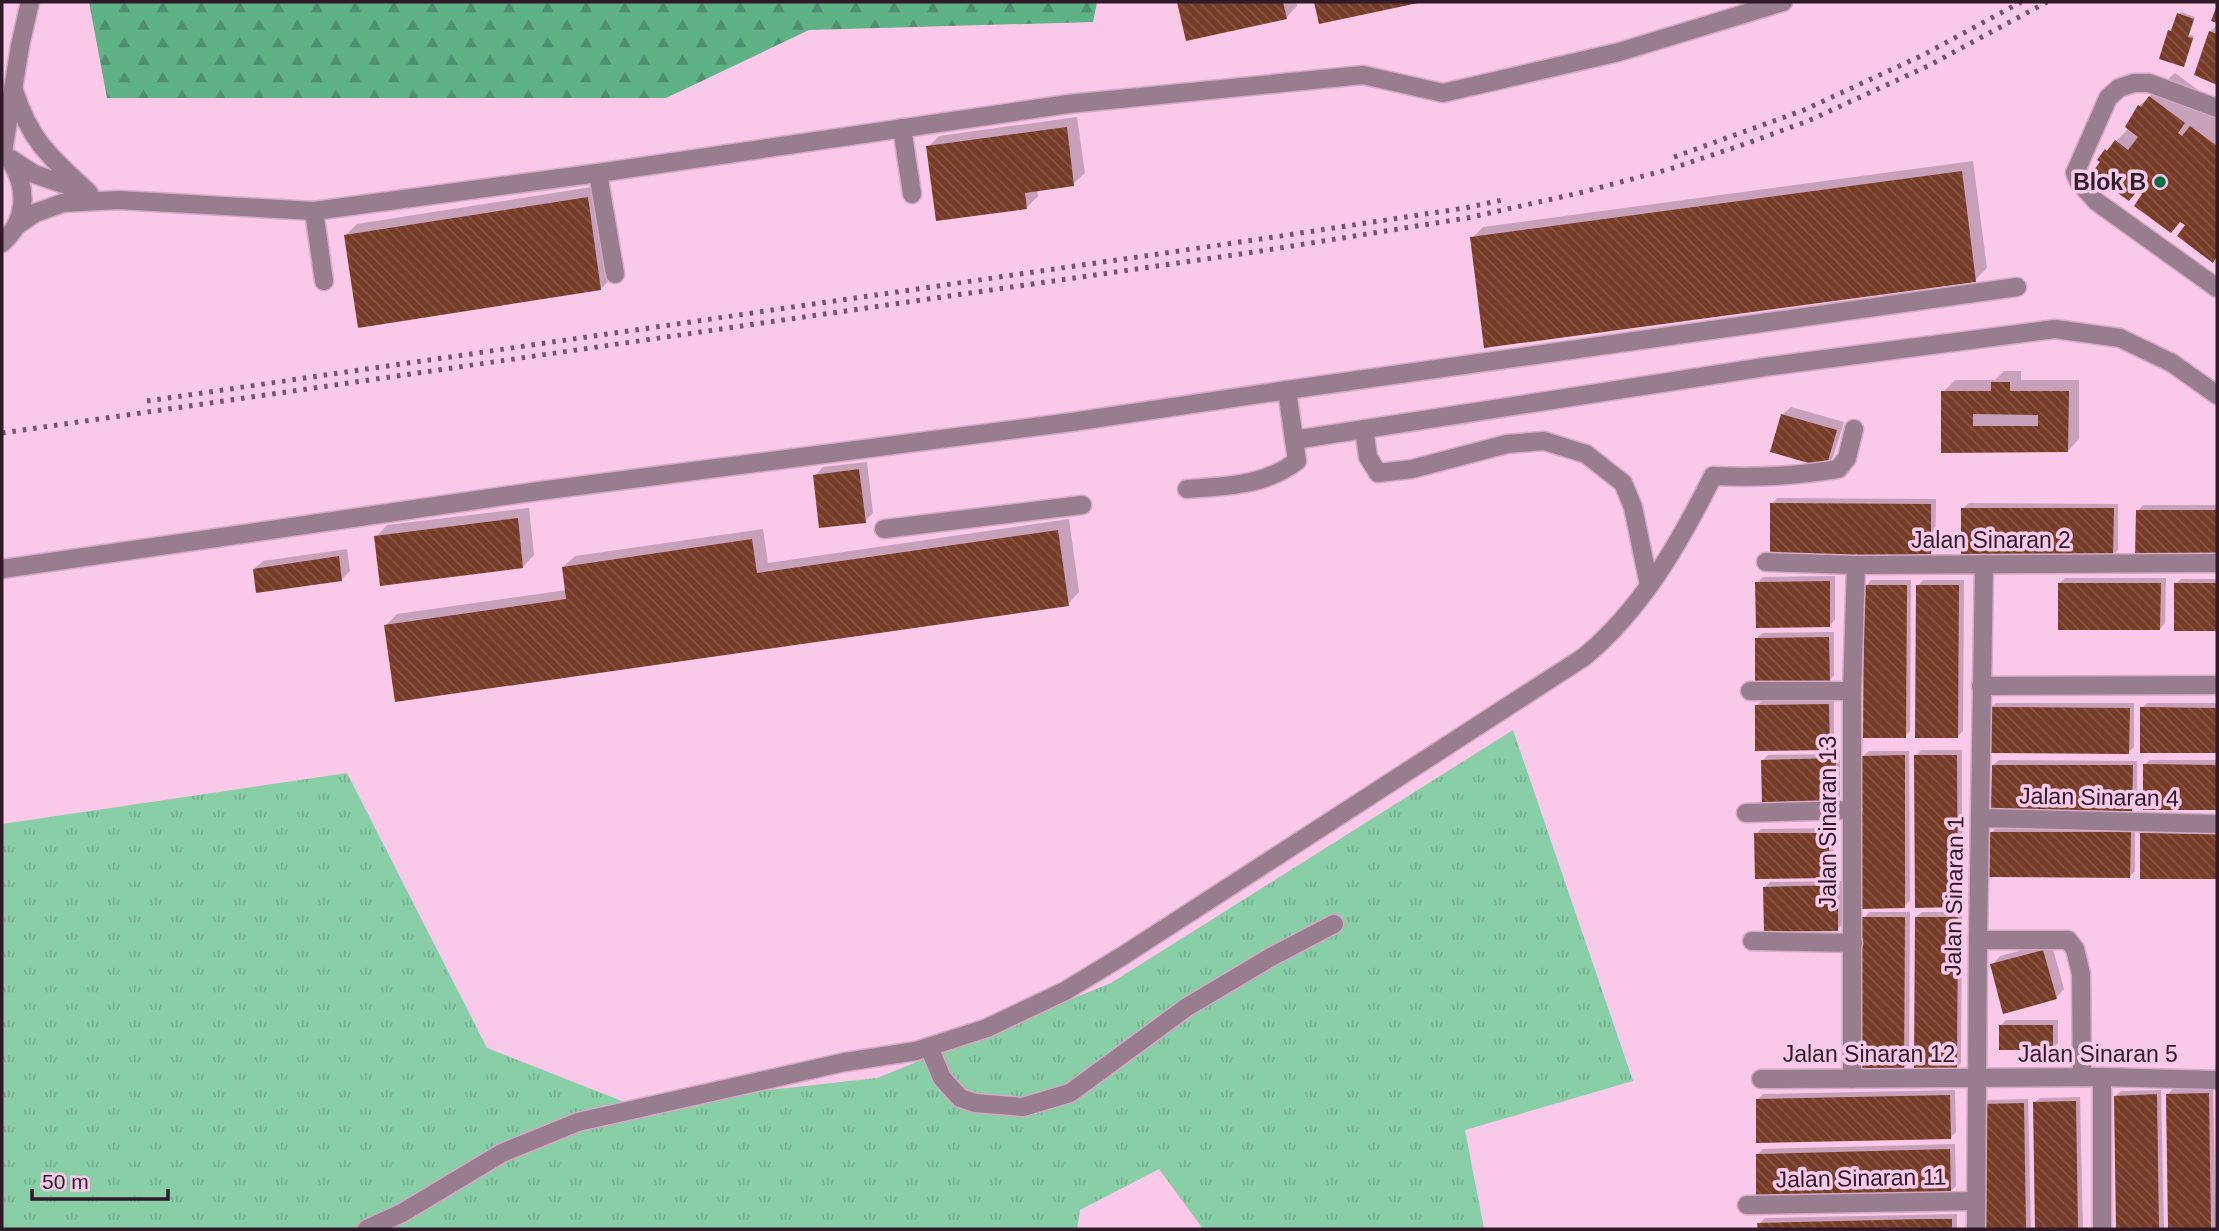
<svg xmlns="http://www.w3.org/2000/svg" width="2219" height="1231" font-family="Helvetica,sans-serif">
  <defs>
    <pattern id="grass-tufts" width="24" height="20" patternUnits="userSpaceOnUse" patternTransform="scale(1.75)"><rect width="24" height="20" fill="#88cea7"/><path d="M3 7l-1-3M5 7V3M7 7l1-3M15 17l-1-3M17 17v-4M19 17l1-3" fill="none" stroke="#76b090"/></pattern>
    <pattern id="forest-firs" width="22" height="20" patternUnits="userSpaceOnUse" patternTransform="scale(1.75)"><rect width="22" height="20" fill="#5fb186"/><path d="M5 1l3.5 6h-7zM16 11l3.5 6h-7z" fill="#4f8f6e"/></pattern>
    <pattern id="building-back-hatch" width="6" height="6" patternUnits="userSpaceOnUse" patternTransform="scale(1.75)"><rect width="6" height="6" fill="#773c28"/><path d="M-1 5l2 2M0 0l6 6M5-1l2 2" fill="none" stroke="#865546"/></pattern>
  </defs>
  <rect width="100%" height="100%" fill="#fac8e9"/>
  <path fill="url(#grass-tufts)" d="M1513 730 1633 1081 1465 1130 1484 1229H1203L1159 1169 1080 1210 1077 1229H2V824L347 773 487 1048 632 1105 877 1078 1111 983Z"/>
  <path fill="url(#forest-firs)" d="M89 2H1097L1093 22 809 30 666 98H107Z"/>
  <g fill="#0003">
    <path d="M1179 2H1296L1297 6 1286 18 1187 39Z"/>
    <path d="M1316 2H1415L1320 22Z"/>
    <path d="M2181 12 2195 17 2189 35 2194 36 2185 63 2170 31Z"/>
    <path d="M2217 25V82L2210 32Z"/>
    <path d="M2175 73 2217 104V256L2212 261 2187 225 2139 189 2129 199 2102 162 2106 151 2129 128 2139 106Z"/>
    <path d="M1077 117 1085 173 1073 184 1037 189 1038 196 1027 207 928 147 939 136Z"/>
    <path d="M1973 161 1987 268 1975 280 1472 238 1483 227Z"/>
    <path d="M598 186 612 277 601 289 346 235 357 224Z"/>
    <path d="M2004 371H2021V380H2079V439L2068 451H1943V392L1955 380H1995Z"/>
    <path d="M1791 407 1844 422 1833 457 1825 466 1782 415Z"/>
    <path d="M867 462 873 513 865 521 815 476 823 467Z"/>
    <path d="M1777 498 1936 499 1935 549 1930 554 1772 504Z"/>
    <path d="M1969 503 2118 504V550L2112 556 1963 508Z"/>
    <path d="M2143 505H2217V556L2138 511Z"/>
    <path d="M529 508 534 555 523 567 376 537 387 525Z"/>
    <path d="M1069 519 1079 592 1068 604 386 625 397 614 567 590 563 567 575 556 763 529 768 563Z"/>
    <path d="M347 549 350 571 342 579 254 569 263 561Z"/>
    <path d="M1835 576V620L1830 625 1757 583 1763 577Z"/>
    <path d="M2065 578H2166L2165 623 2160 629 2060 583Z"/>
    <path d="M2181 579H2217V629H2175L2176 584Z"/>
    <path d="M1871 580H1911L1910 731 1905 736 1866 586Z"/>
    <path d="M1923 580H1964L1963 731 1958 736 1918 586Z"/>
    <path d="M1834 632V675L1829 681 1756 639 1762 633Z"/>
    <path d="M1834 700V743L1829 748 1757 706 1762 701Z"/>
    <path d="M1996 703H2134V747L2128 752 1990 708Z"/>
    <path d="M2147 703H2217V751H2141L2142 708Z"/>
    <path d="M1921 750H1962V900L1957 906 1916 756Z"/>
    <path d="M1869 751H1909L1910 901 1904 906 1863 756Z"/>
    <path d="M1840 754V797L1835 802 1763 760 1768 755Z"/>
    <path d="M1999 760 2137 761V804L2131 809 1993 765Z"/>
    <path d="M2150 760H2217V809L2144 808V765Z"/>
    <path d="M1997 827 2135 828V871L2130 876 1992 832Z"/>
    <path d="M1833 828 1834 871 1829 876 1756 834 1761 829Z"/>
    <path d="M2147 828 2217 829V877H2142V834Z"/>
    <path d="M1842 881 1843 924 1837 929 1765 887 1770 882Z"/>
    <path d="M1869 912H1910L1909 1063 1904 1068 1864 918Z"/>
    <path d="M1922 912H1962L1961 1063 1956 1068 1916 917Z"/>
    <path d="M2051 942 2064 989 2056 998 1992 965 2000 956Z"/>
    <path d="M2006 1020H2058V1043L2052 1049 2000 1026Z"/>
    <path d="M2213 1088 2216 1229H2170L2167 1095 2173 1089Z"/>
    <path d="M1955 1090 1956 1132 1951 1137 1757 1100 1763 1094Z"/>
    <path d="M2161 1090 2164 1229H2118L2115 1096 2121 1091Z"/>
    <path d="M2080 1097 2083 1229H2037L2034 1103 2040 1098Z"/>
    <path d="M2028 1099 2031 1229H1985L1983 1105 1988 1100Z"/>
    <path d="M1955 1144 1956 1186 1950 1192 1758 1154 1763 1149Z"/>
    <path d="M1957 1214V1229H1759V1224L1765 1218Z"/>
  </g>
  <g fill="url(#building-back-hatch)" fill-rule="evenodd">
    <path d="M1177 2H1283L1287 19 1186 41Z"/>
    <path d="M1314 2H1418V3L1319 24Z"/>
    <path d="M2217 5V23L2211 21Z"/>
    <path d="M2177 13 2194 19 2188 37 2193 38 2184 67 2159 59 2168 30 2171 31Z"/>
    <path d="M2209 31 2217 34V85L2194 75Z"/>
    <path d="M2149 96 2185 123 2178 133 2182 136 2190 126 2217 146V256L2213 263 2177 236 2185 225 2180 222 2171 233 2134 206 2142 194 2138 190 2129 201 2091 174 2100 162 2097 160 2105 149 2107 151 2115 140 2128 150 2138 137 2125 127 2138 105 2141 107Z"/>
    <path d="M1067 127 1074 186 1025 193 1027 209 936 221 926 146Z"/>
    <path d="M1962 171 1976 282 1484 348 1470 237Z"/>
    <path d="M588 197 601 290 358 328 344 235Z"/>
    <path d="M1991 382H2010V391H2069L2068 452 1941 453V391H1991ZM1973 414 2038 415V426H1973Z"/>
    <path d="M1781 414 1837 430 1826 468 1770 452Z"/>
    <path d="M859 469 866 523 819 528 813 475Z"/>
    <path d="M1770 503 1931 504V556L1770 555Z"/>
    <path d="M1961 508H2114L2113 558 1961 557Z"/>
    <path d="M2136 510H2217V557H2135Z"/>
    <path d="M518 518 523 568 380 586 374 536Z"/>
    <path d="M1058 530 1069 606 395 702 384 625 566 599 562 567 752 539 757 573Z"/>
    <path d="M339 556 342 581 256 593 253 569Z"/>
    <path d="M1830 581V627L1756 628 1755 582Z"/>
    <path d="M2058 583H2161L2160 630H2058Z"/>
    <rect x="2174" y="583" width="43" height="48"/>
    <path d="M1864 585H1907L1906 738H1863Z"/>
    <path d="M1916 585H1959L1958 738H1915Z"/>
    <path d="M1829 637 1830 683H1755V638Z"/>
    <path d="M1829 704 1830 750 1755 751V705Z"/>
    <path d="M1989 707 2130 708 2129 754 1988 753Z"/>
    <path d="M2140 707 2217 708V753H2140Z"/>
    <path d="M1905 755V908L1862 909V756Z"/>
    <path d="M1914 755H1957L1958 907 1915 908Z"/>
    <path d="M1836 758V804L1762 805 1761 760Z"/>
    <path d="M2143 764 2217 765V810H2143Z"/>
    <path d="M1992 765H2133L2132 811 1991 810Z"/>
    <path d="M1990 832H2131L2130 878 1989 877Z"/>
    <path d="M1754 833H1829V878L1755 879Z"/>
    <path d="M2140 833 2217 834V879H2140Z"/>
    <path d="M1838 885V931L1764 932 1763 887Z"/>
    <path d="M1862 917H1905L1904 1070H1861Z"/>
    <path d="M1915 917H1958L1957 1070H1914Z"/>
    <path d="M2043 950 2057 999 2003 1014 1990 964Z"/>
    <rect x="1999" y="1025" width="54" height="25"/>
    <path d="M2209 1093 2211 1229H2168L2166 1094Z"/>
    <path d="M2157 1094 2159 1229H2116L2114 1096Z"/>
    <path d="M1950 1095 1951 1139 1756 1143V1099Z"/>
    <path d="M2076 1101 2078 1229H2035L2033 1102Z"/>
    <path d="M2024 1103 2026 1229H1983L1981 1104Z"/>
    <path d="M1950 1149 1951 1193 1756 1198V1154Z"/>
    <path d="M1923 1219H1952V1229H1758L1757 1223Z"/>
  </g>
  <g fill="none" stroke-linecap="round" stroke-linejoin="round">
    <g stroke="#d5a8c6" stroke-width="21">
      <g id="minor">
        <path d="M14 91C31 142 50 157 89 193"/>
        <path d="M2217 108 2149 83H2134L2119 88 2108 98 2075 173 2079 182 2097 202 2217 288"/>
        <path d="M902 128 912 194"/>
        <path d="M3 152 20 46 30 2"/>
        <path d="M11 159 34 174 84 191"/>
        <path d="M598 173 615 274"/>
        <path d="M314 211 324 281"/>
        <path d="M16 226 35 213 63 203 119 200 314 211 598 173 1068 104 1363 75 1443 93 1619 52 1783 2"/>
        <path d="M2 243C27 221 28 189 11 161"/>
        <path d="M1287 390 2017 287"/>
        <path d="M1364 429 1368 457 1378 473 1412 469 1507 444 1544 441 1586 454 1623 483 1633 507 1649 585"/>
        <path d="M1294 440 1771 366 2055 329 2120 338 2172 363 2217 395"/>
        <path d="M884 529 1082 505"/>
        <path d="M1766 562 1856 565 2217 563"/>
        <path d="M2 569 539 491 1072 422 1287 390 1297 461C1265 486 1226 486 1187 489"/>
        <path d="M1981 686 2217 685"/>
        <path d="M1750 691H1852"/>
        <path d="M1746 813 1852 810"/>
        <path d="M1980 818 2217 824"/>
        <path d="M1978 940H2068L2075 949 2081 974 2082 1077"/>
        <path d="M1752 941 1853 943"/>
        <path d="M929 1047 942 1078 960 1098 975 1103 1023 1107 1070 1093 1187 1007 1271 957 1334 924"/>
        <path d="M1761 1079 2102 1077 2217 1080"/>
        <path d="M1852 1079V691L1856 565"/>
        <path d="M1747 1205 1976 1201"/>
        <path d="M367 1229 402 1213 502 1153 578 1122 845 1062 916 1051 987 1028 1065 991 1124 955 1584 657C1642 609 1680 542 1713 476 1755 478 1797 476 1838 469L1847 458 1854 429"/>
        <path d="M1976 1229 1978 940 1984 564"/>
        <path d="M2102 1229V1077"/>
      </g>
    </g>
    <use href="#minor" stroke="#977d8e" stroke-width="18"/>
    <g stroke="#76556b" stroke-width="5" stroke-dasharray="3.5 7" stroke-linecap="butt">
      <path d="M1674 157 1804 110 1923 55 2021 2"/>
      <path d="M147 401 1261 239 1465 208 1507 199"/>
      <path d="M2 433 1261 251 1467 218 1579 193 1670 169 1748 143 1808 121 1928 66 2047 2"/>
    </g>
  </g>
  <circle fill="#036f46" stroke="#fac8e9" stroke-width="2.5" cx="2160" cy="182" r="7"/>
  <g text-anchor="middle" stroke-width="7" stroke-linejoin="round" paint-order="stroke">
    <g font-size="23" font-weight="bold" fill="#2f1828" stroke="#fac8e9" text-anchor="end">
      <text x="2146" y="190">Blok B</text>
    </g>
    <g font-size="23" fill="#2f1828" stroke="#fac8e9">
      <text x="1991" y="548">Jalan Sinaran 2</text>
      <text transform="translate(2099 797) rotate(1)" y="8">Jalan Sinaran 4</text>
      <text transform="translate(1828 822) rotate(-90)" y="8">Jalan Sinaran 13</text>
      <text transform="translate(1954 896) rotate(-89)" y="8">Jalan Sinaran 1</text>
      <text x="1869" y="1062">Jalan Sinaran 12</text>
      <text x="2098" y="1062">Jalan Sinaran 5</text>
      <text transform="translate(1861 1178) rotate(-1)" y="8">Jalan Sinaran 11</text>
    </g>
  </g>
  <rect width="2219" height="1231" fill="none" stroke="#2f1828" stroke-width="7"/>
  <path d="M32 1189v10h136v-10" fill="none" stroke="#2f1828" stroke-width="3.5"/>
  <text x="42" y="1189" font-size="21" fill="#2f1828" stroke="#fac8e9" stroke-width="5" paint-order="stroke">50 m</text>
</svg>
